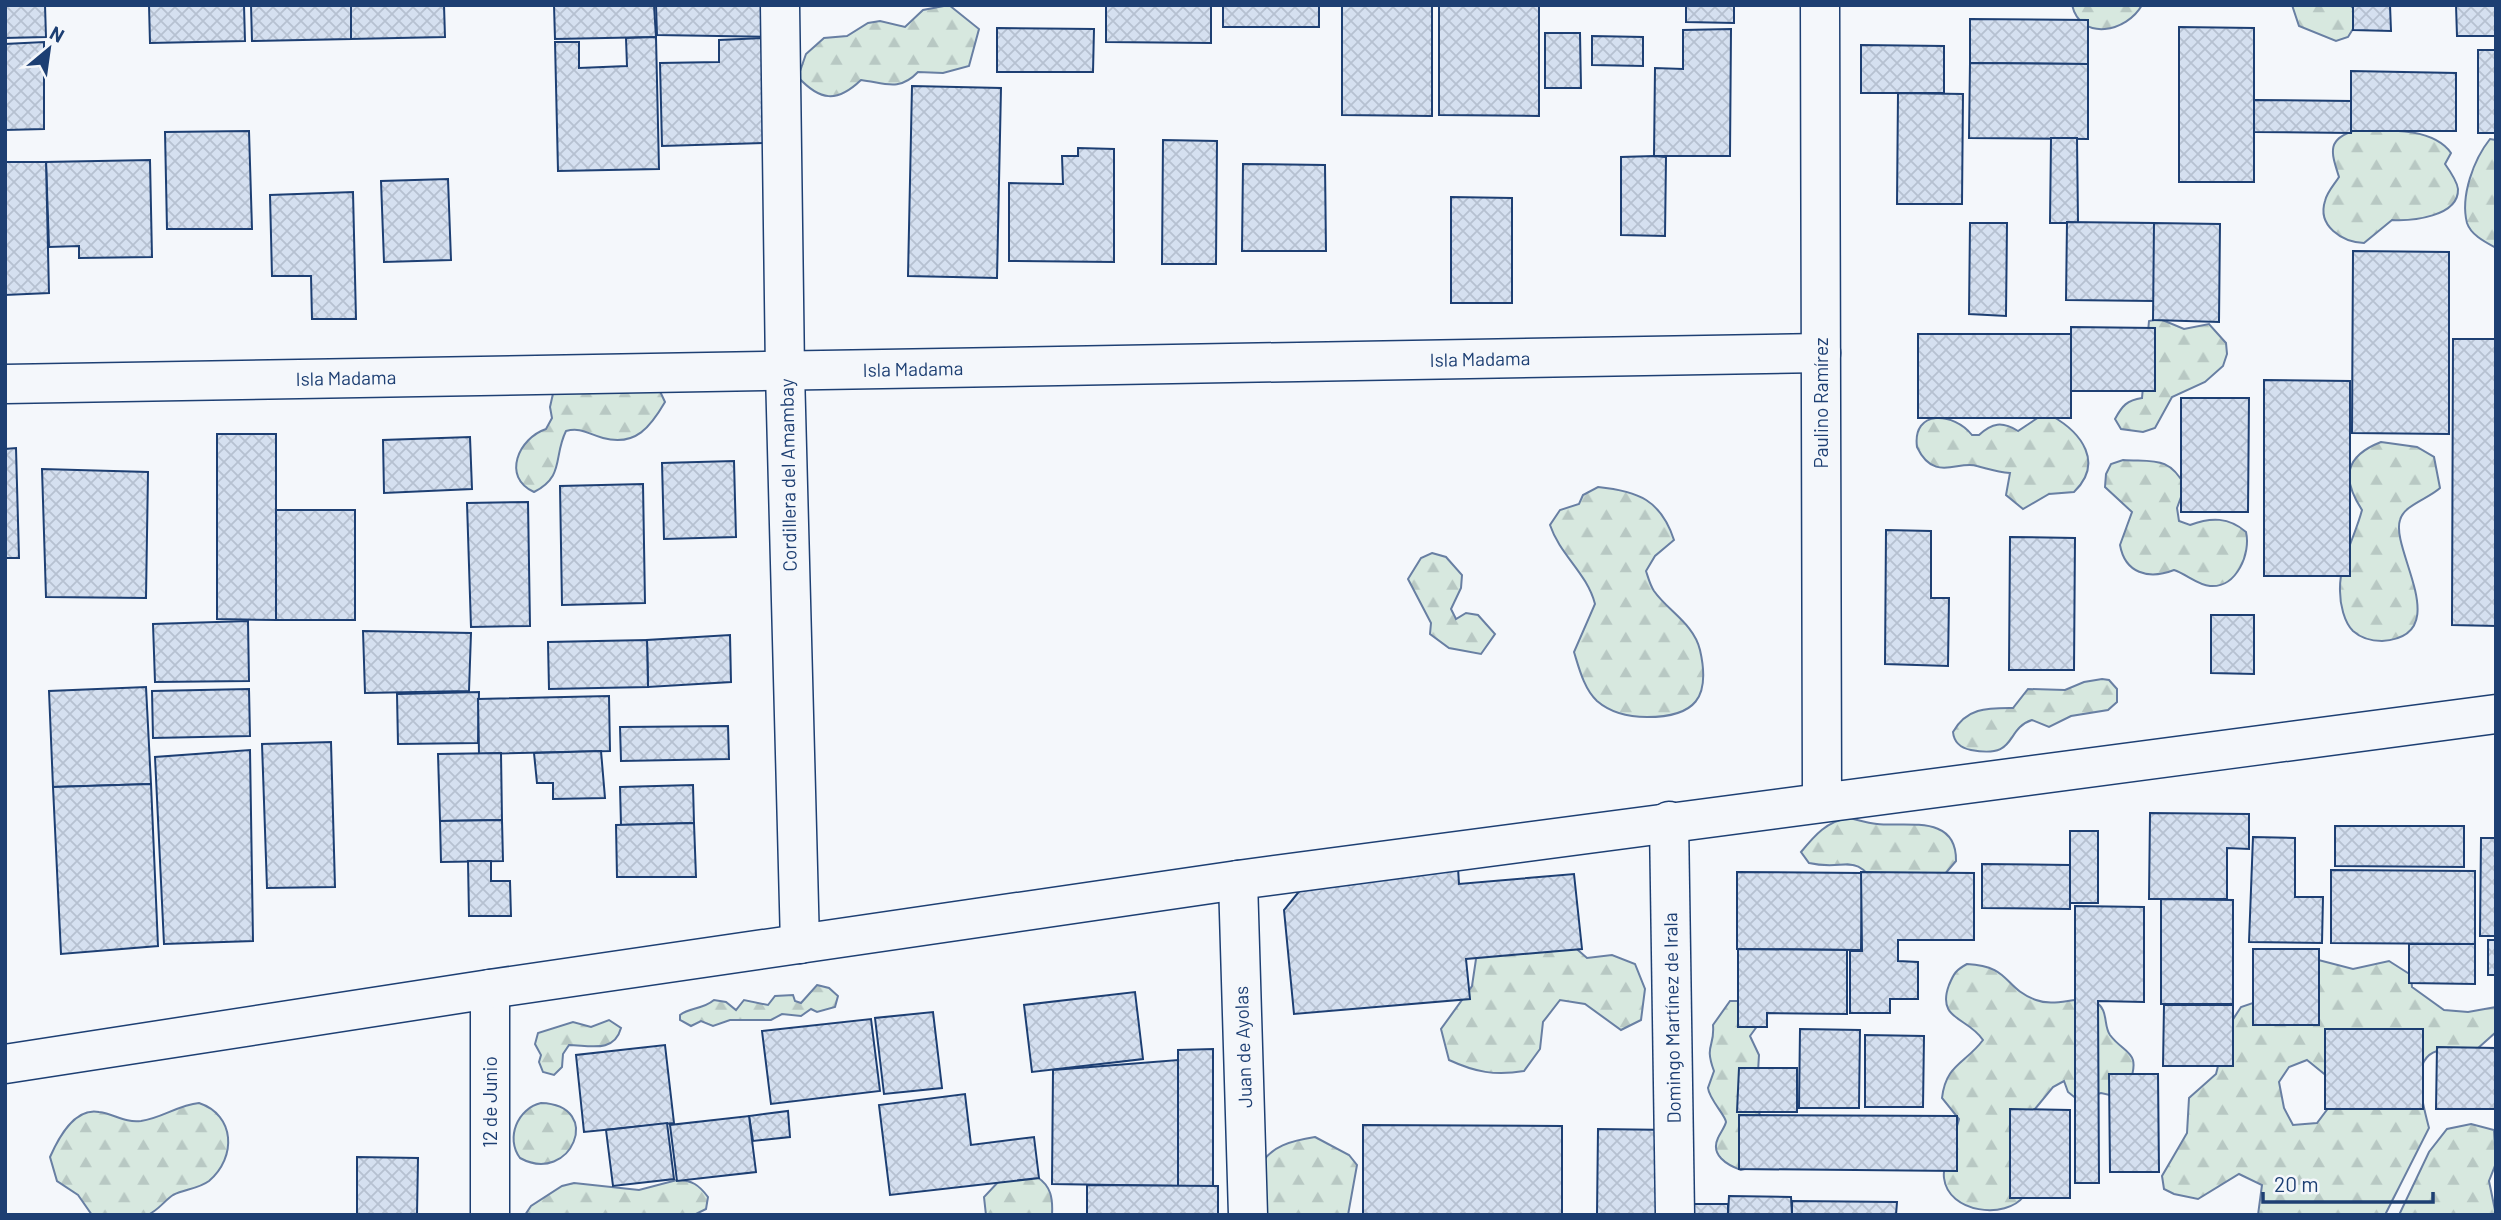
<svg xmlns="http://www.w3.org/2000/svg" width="2501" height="1220" font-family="Barlow,sans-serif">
  <defs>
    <pattern id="forest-firs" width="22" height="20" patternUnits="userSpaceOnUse" patternTransform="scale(1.75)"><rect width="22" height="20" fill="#d7e8df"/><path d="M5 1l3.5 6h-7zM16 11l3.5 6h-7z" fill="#b8c8c3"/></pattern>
    <pattern id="building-cross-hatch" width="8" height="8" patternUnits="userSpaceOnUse" patternTransform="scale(1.75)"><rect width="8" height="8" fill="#d5e0f0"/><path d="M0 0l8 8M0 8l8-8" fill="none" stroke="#b6c1d1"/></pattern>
  </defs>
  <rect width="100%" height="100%" fill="#f4f7fb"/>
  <g fill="url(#forest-firs)" stroke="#687fa3" stroke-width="2" fill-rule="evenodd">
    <path d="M949 5 979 29 969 66 943 73 918 72C899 92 885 83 861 80 837 103 820 101 798 77L806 54 824 38 847 36 868 23 880 21 905 27 923 10Z"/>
    <path d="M2072 5H2142C2127 32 2081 42 2072 5Z"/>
    <path d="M2292 5H2350L2361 16 2348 37 2336 41 2299 26Z"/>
    <path d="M2356 130C2386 130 2433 127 2451 153L2445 164C2450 171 2457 181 2458 189 2459 217 2411 221 2392 220L2364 243C2342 242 2317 226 2325 201 2327 192 2334 185 2339 177 2331 152 2326 139 2356 130Z"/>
    <path d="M2490 139 2496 140V248C2485 242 2471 235 2467 223 2460 196 2474 159 2490 139Z"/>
    <path d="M2160 319 2184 329 2209 324 2226 343 2227 354 2223 366 2205 382 2172 397 2155 428 2143 432 2121 429 2115 419C2122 406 2127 400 2142 398L2149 321Z"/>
    <path d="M556 380 658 387 665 402C651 426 636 447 603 438 588 434 581 427 566 431 553 457 565 476 534 492 501 477 519 438 546 429L552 418 550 407Z"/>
    <path d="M2052 416C2082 433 2104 463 2074 492L2049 494 2023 509 2006 495 2010 473C1997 472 1989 469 1977 466 1958 460 1934 483 1917 447 1912 409 1954 412 1972 435H1979C1992 423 2002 421 2018 431L2039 417Z"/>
    <path d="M2381 442 2417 447 2434 457 2440 488C2428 499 2404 505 2400 520 2390 550 2456 636 2382 641 2371 641 2362 639 2353 631 2344 622 2340 604 2340 591 2339 563 2355 537 2362 510 2341 478 2345 456 2381 442Z"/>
    <path d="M2123 460C2154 462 2169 456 2185 486L2177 508 2179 521 2190 525C2211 517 2229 517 2246 532 2251 553 2237 588 2210 586 2198 585 2186 574 2174 570 2148 580 2125 573 2120 545L2132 512 2105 487 2106 474 2111 464Z"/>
    <path d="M1598 487C1638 491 1661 500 1674 540L1655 556 1646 571C1648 577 1650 585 1654 591 1668 611 1694 624 1700 650 1711 698 1695 717 1647 717 1629 717 1611 713 1597 701 1584 689 1579 668 1574 652L1595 604C1587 573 1560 555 1550 525L1560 510 1579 504 1583 495Z"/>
    <path d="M1432 553 1446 557 1462 575 1461 588 1451 609 1456 619 1466 613 1478 615 1495 634 1481 654 1449 648 1430 634 1431 623 1408 579 1421 558Z"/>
    <path d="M2102 679 2109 680 2117 689V702L2108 710 2071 716 2049 727 2032 720C2004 729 2019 759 1971 750 1961 748 1954 743 1953 732 1967 707 1988 708 2013 708L2028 689 2065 690 2084 682Z"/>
    <path d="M1849 818C1858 820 1868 823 1877 824 1907 827 1957 814 1956 861L1944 875 1880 889C1852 849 1848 872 1809 863L1801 852C1815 835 1827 821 1849 818Z"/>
    <path d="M1547 923 1587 958 1612 955 1635 964 1645 989 1641 1020 1621 1030 1585 1004 1560 1000 1543 1022 1540 1049 1524 1071C1495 1076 1475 1072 1449 1060L1441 1029 1472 986 1476 959 1493 941Z"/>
    <path d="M2303 956 2353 969 2389 961 2411 975 2412 987 2444 1010 2468 1012 2496 1007V1032L2477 1049C2464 1050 2449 1048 2437 1051 2408 1060 2424 1107 2429 1128L2385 1215H2258L2262 1185 2239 1174 2198 1199 2174 1194 2164 1189 2162 1176 2187 1133 2189 1098 2216 1074 2228 1027 2241 1007 2265 999ZM2307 1060 2328 1077 2332 1103 2317 1123 2293 1125 2284 1108 2279 1082 2289 1067Z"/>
    <path d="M1967 964C2011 966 2003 988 2036 1000 2056 1008 2080 994 2095 1002 2109 1009 2103 1025 2110 1035 2125 1055 2142 1050 2129 1085L2114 1096 2101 1093 2078 1100 2068 1092 2064 1081 2053 1087 2030 1115 2024 1196C2006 1220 1948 1213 1944 1178 1942 1161 1955 1136 1959 1119L1942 1098C1946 1064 1965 1064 1983 1040 1968 1017 1936 1020 1949 985 1954 973 1956 970 1967 964Z"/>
    <path d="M817 985 829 988 838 996 835 1007 817 1012 811 1009 801 1016 782 1014 771 1020H730L713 1026 701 1021 691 1026 680 1020V1015C690 1007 702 1010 714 1000L726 1002 736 1010 744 1000 768 1005 775 996 793 995 795 1001 801 1003Z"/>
    <path d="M1730 1001H1743L1758 1025 1750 1036 1759 1055 1756 1105 1766 1130 1753 1167 1741 1170C1727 1165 1710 1155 1718 1138 1720 1133 1725 1127 1726 1122 1726 1116 1709 1099 1708 1088L1714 1071C1704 1044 1715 1048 1713 1025Z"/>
    <path d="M609 1020 621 1028C614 1054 588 1045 569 1045L563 1054 562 1067 554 1075 543 1072 539 1062 541 1055 535 1044 538 1033 573 1022 591 1027Z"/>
    <path d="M199 1103C235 1115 237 1157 209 1181 198 1189 185 1189 173 1195 165 1200 157 1212 147 1215 132 1219 108 1215 92 1215L78 1195 57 1181 50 1157C58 1139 74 1107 99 1112 115 1114 124 1123 141 1121 162 1118 178 1105 199 1103Z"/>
    <path d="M541 1103C605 1105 571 1186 520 1158 505 1138 518 1108 541 1103Z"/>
    <path d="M2471 1124 2494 1130 2496 1163 2489 1181 2496 1215H2399L2429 1152 2447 1129Z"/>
    <path d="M1315 1137 1349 1155 1357 1165 1348 1215H1253C1254 1164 1261 1145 1315 1137Z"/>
    <path d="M1037 1177C1051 1186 1053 1198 1052 1215H986L984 1197 1000 1180Z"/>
    <path d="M677 1180C692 1180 699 1185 708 1197L706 1209 694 1215H525L531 1206 562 1186 574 1183 639 1190Z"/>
  </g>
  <g fill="url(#building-cross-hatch)" stroke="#1d3f73" stroke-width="2">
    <path d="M5 5H45L46 37 5 38Z"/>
    <path d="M149 5H244L245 41 150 43Z"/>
    <path d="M251 5H351V39L252 41Z"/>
    <path d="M351 5H444L445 37 351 39Z"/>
    <path d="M554 5H654L656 37 555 39Z"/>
    <path d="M656 5H772V37L657 35Z"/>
    <path d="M1106 5H1211V43L1106 42Z"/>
    <rect x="1223" y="5" width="96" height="22"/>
    <path d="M1342 5H1432V116L1342 115Z"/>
    <path d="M1439 5H1539V116L1439 115Z"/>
    <path d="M1686 5H1734V23L1686 22Z"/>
    <path d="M2353 5H2390L2391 31 2353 30Z"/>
    <path d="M2456 5H2496V36H2457Z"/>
    <path d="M1970 19 2088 20V64L1970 63Z"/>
    <path d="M2179 27 2254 28V182H2179Z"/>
    <path d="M997 28 1094 29 1093 72H997Z"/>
    <path d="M1731 29 1730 156H1654L1655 68 1683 69V30Z"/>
    <path d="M1545 33H1580L1581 88H1545Z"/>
    <path d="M1592 36 1643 37V66L1592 65Z"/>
    <path d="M656 37 659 169 558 171 555 42H579V68L627 66 626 38Z"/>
    <path d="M765 38 768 143 662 146 660 63 719 62V40Z"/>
    <path d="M44 42V129L5 130V44Z"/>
    <path d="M1861 45 1944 46V93H1861Z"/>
    <rect x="2478" y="50" width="18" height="83"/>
    <path d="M1970 63 2088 64V139L1969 138Z"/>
    <path d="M2351 71 2456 73V131H2351Z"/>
    <path d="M912 86 1001 88 997 278 908 276Z"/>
    <path d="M1898 93 1963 94 1962 204H1897Z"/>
    <path d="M2254 100 2351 101V133L2254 132Z"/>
    <path d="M249 131 252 229H167L165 132Z"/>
    <path d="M2051 138H2077L2078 223H2050Z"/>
    <path d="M1163 140 1217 141 1216 264H1162Z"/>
    <path d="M1078 148 1114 149V262L1009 261V183L1063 184 1062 156H1078Z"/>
    <path d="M1654 156 1666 157 1665 236 1621 235V157Z"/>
    <path d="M150 160 152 257 79 258V246L49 247 46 162Z"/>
    <path d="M5 162H46L49 293 5 295Z"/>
    <path d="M1243 164 1325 165 1326 251H1242Z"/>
    <path d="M448 179 451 260 384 262 381 181Z"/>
    <path d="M353 192 356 319H312L311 276H272L270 195Z"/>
    <path d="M1451 197 1512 198V303H1451Z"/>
    <path d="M2067 222 2154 223V301L2066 300Z"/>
    <path d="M1970 223H2007L2006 316 1969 314Z"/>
    <path d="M2154 223 2220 224 2219 322 2153 320Z"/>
    <path d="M2353 251 2449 252V434L2352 433Z"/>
    <path d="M2071 327 2155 328V391H2071Z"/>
    <rect x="1918" y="334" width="153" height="84"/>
    <path d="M2453 339H2496V626L2452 625Z"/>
    <path d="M2264 380 2350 381V576H2264Z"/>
    <path d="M2181 398H2249L2248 512H2181Z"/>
    <path d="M217 434H276V620L217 619Z"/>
    <path d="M470 437 472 489 384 493 383 440Z"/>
    <path d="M16 448 19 558H5V449Z"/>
    <path d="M734 461 736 537 664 539 662 463Z"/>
    <path d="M42 469 148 472 146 598 46 597Z"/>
    <path d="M643 484 645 603 562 605 560 486Z"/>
    <path d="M528 502 530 626 471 627 467 503Z"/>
    <rect x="276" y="510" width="79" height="110"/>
    <path d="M1886 530 1931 531V598H1949L1948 666 1885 664Z"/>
    <path d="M2010 537 2075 538 2074 670H2009Z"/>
    <path d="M2211 615H2254V674L2211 673Z"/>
    <path d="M248 621 249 681 155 682 153 624Z"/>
    <path d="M363 631 471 633 469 691 365 693Z"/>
    <path d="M730 635 731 682 648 687 647 640Z"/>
    <path d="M647 640 648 687 549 689 548 642Z"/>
    <path d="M146 687 151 784 53 787 49 691Z"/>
    <path d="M249 689 250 736 153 738 152 691Z"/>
    <path d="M479 692 478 743 398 744 397 694Z"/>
    <path d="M609 696 610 751 479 754 478 699Z"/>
    <path d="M728 726 729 759 621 761 620 727Z"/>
    <path d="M331 742 335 887 267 888 262 744Z"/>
    <path d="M250 750 253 941 164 944 155 757Z"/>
    <path d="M601 751 605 798 553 799V783H537L534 753Z"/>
    <path d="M501 753 502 820 440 821 438 754Z"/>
    <path d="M151 784 158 946 61 954 53 787Z"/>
    <path d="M693 785 694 823 621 825 620 787Z"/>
    <path d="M2150 813 2249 814V849L2227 848V899H2149Z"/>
    <path d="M502 820 503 861 441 862 440 821Z"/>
    <path d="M694 823 696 877H617L616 825Z"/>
    <path d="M2335 826H2464V867L2335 866Z"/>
    <rect x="2070" y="831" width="28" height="72"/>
    <path d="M2253 837 2295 838V897H2323L2322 943 2249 942Z"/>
    <path d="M2481 838H2496V936H2480Z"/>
    <path d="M468 861H491V881H510L511 916H469Z"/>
    <path d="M1982 864 2070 865V909L1982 908Z"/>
    <path d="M1458 868 1459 884 1574 874 1582 949 1466 959 1470 999 1294 1014 1284 910 1310 878Z"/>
    <path d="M2331 870 2475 871V944L2331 943Z"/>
    <path d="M1737 872 1862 873 1861 950 1737 949Z"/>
    <path d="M1861 872 1974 873V940H1898V961L1918 962V999H1890V1013H1850V951H1862Z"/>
    <path d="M2161 899 2233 900V1004H2161Z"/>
    <path d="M2075 906 2144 907V1002L2098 1001 2099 1183H2075Z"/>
    <rect x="2488" y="940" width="8" height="35"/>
    <path d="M2409 944H2475V984L2409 983Z"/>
    <path d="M1738 949 1847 950V1014L1767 1013V1027H1738Z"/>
    <rect x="2253" y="949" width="66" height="76"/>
    <path d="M1135 992 1143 1059 1032 1072 1024 1005Z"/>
    <path d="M2164 1005H2233V1066H2163Z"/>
    <path d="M933 1012 942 1088 884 1094 875 1018Z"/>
    <path d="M871 1019 880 1091 771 1104 762 1031Z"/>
    <path d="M1800 1029 1860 1030 1859 1108H1799Z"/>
    <rect x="2325" y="1029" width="98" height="80"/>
    <path d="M1865 1035 1924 1036 1923 1107H1865Z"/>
    <path d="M665 1045 674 1123 584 1132 576 1055Z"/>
    <path d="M2437 1047 2496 1048V1109H2436Z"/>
    <path d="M1213 1049V1186H1178V1050Z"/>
    <path d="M1178 1060V1186L1052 1184 1053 1070Z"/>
    <path d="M1739 1068H1797V1112H1737Z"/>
    <path d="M2109 1074H2158L2159 1172H2110Z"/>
    <path d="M965 1094 971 1145 1034 1137 1039 1178 890 1195 879 1105Z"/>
    <path d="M2010 1109 2070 1110V1198H2010Z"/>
    <path d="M788 1111 790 1137 753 1141 749 1116Z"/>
    <path d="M1739 1115 1957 1116V1171L1739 1169Z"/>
    <path d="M749 1116 756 1172 677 1181 670 1125Z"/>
    <path d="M667 1123 674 1179 613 1186 606 1130Z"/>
    <path d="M1363 1125 1562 1126V1215H1363Z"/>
    <path d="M1598 1129 1672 1130V1215H1597Z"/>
    <path d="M357 1157 418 1158 417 1215H357Z"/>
    <path d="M1087 1185 1218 1186V1215H1087Z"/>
    <path d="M1729 1196 1791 1197 1792 1215H1728Z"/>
    <path d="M1792 1201 1897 1202 1896 1215H1792Z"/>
    <rect x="1692" y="1204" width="36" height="11"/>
  </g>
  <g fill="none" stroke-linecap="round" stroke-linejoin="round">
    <g stroke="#1d3f73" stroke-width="41">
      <g id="minor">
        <path d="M780 5 785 372 800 944"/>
        <path d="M1820 5 1822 801"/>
        <path d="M5 384 1821 353"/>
        <path d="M1669 821 1675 1215"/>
        <path d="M1238 880 1248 1215"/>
        <path d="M490 989V1215"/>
      </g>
    </g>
    <g stroke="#1d3f73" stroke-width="41">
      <path id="secondary" d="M5 1064 490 989 1238 880 2496 714"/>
    </g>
    <use href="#minor" stroke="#f4f7fb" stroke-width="38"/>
    <use href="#secondary" stroke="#f4f7fb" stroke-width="38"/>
  </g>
  <g text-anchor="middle" stroke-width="5" stroke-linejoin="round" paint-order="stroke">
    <g font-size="19" fill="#1d3f73" stroke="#f4f7fb">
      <text transform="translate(1480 359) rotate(-1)" y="7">Isla Madama</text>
      <text transform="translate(913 369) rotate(-1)" y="7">Isla Madama</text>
      <text transform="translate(346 378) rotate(-1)" y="7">Isla Madama</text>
      <text transform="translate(1821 403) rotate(-90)" y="7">Paulino Ramírez</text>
      <text transform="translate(788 475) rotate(-91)" y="7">Cordillera del Amambay</text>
      <text transform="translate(1672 1018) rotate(-91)" y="7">Domingo Martínez de Irala</text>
      <text transform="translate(1243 1047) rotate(-92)" y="7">Juan de Ayolas</text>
      <text transform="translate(490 1102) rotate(-90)" y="7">12 de Junio</text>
    </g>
  </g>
  <rect width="2501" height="1220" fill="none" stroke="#1d3f73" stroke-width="14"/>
  <g transform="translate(49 49) rotate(29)" stroke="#f4f7fb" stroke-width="5" paint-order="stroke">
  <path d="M0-5L12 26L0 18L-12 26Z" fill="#1d3f73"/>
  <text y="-10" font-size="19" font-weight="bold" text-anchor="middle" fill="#1d3f73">N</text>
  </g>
  <path d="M2263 1192v10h170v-10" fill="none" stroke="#1d3f73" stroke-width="3.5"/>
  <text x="2274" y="1192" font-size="21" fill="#1d3f73" stroke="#f4f7fb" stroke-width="5" paint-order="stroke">20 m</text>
</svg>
